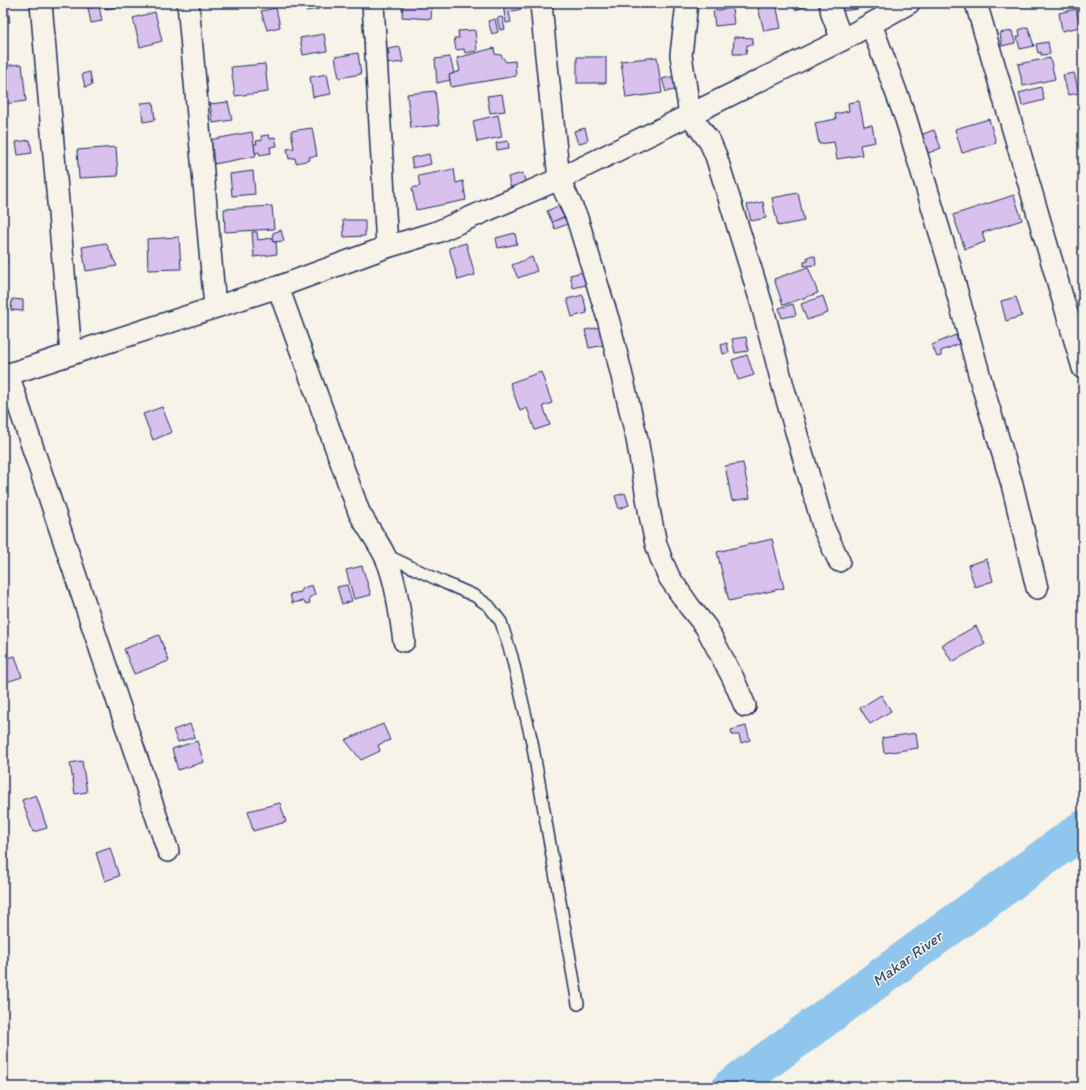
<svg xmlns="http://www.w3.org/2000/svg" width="1086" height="1090" viewBox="0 0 1086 1090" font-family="Itim,sans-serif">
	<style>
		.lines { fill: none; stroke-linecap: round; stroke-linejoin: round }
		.river { stroke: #8fc6ed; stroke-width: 38 }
		.building { fill: #dac0ef; stroke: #1b2f5e }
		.lane-casing { stroke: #1b2f5e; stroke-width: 14 }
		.street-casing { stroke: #1b2f5e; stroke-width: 24 }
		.lane { stroke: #f7f3e8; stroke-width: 11 }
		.street { stroke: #f7f3e8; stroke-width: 21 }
		.labels { text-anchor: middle; stroke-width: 3; stroke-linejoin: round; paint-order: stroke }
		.water-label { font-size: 16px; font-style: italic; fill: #385582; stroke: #f7f3e8 }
	</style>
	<rect width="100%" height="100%" fill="#f7f3e8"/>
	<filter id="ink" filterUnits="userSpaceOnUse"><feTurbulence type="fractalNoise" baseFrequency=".025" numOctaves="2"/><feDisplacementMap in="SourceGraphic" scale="8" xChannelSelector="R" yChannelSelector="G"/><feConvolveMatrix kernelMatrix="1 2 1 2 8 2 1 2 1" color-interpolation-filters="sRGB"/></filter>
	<g filter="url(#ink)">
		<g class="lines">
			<path class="river" d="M731,1087L1083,829"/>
		</g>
		<g class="building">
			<path d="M3,3H7L10,22L3,23Z"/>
			<path d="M103,3H117V7L106,9Z"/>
			<path d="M304,3H318L319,9L306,11Z"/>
			<path d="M403,3H432L431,19L402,17Z"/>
			<path d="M512,3H519L521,9L509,12L511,22L506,23L503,5Z"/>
			<path d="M523,3H529L530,8L524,9Z"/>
			<path d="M633,3H667V4L633,6Z"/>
			<path d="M793,3H807L808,6L795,10Z"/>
			<path d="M840,3H857L858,9L841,11Z"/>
			<path d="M1020,3H1034V5L1020,7Z"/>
			<path d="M776,4L781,28L764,31L758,8Z"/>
			<path d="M99,6L102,21L91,23L88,8Z"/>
			<path d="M276,8L280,27L267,30L261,11Z"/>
			<path d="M732,8L734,24L715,26L713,11Z"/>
			<path d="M1076,9L1080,27L1062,31L1059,13Z"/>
			<path d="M155,12L162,41L140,47L133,18Z"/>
			<path d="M502,17L505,29L500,30L497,18Z"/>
			<path d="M495,19L498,32L492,34L488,21Z"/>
			<path d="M1028,27L1034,46L1020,49L1017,37L1020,36L1019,30Z"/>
			<path d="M475,30L477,51L465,53L464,49L456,50L454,38H459L458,31Z"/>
			<path d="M1012,31L1015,43L1002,46L1000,33Z"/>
			<path d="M324,34L327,51L303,55L300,38Z"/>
			<path d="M734,37L753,38L752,45H747L746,54H733Z"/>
			<path d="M1048,42L1050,54L1041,55V52L1038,53L1036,44Z"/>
			<path d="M400,47L403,62L386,64L385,55H389L388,49Z"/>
			<path d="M494,48L495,54L501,55L506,62L515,61L516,76L451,87L449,75L460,71L457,58Z"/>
			<path d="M358,53L361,74L339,78L335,57Z"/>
			<path d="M450,57L454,73L449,75L450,80L437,83L435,59Z"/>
			<rect x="577" y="57" width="29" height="26"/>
			<path d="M657,57L662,93L626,98L621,61Z"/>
			<path d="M1050,58L1055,79L1023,86L1018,64Z"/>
			<path d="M22,64L26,101L3,104V66Z"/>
			<path d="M265,64L268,92L235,96L231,67Z"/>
			<path d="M90,72L92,85L85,87L82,74Z"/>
			<path d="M1074,73L1079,93L1068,95L1063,75Z"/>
			<path d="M327,74L331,94L313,97L310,77Z"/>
			<path d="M675,76L678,89L666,92L662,79Z"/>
			<path d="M1041,87L1044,100L1022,106L1019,93Z"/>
			<path d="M435,91L439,125L411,128L407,94Z"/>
			<path d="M502,94L505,111L490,113L487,96Z"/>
			<path d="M859,101L864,126L872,125L875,142L860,145L862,155L837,159L834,142L819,144L815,123L836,119L835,114L849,111L848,103Z"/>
			<path d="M153,102L155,120L143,122L141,103Z"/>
			<path d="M228,102L232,120L213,123L210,104Z"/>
			<path d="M498,115L502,137L477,142L473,121Z"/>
			<path d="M989,119L996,143L962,153L955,129Z"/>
			<path d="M312,128L317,156L309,157L310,160L296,163L295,158L289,159L287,149L294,148L291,131Z"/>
			<path d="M585,128L588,140L578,144L574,131Z"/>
			<path d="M934,130L941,148L921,156L915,137Z"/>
			<path d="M252,132L256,156L214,164L209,140Z"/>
			<path d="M269,135L270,139L275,137L277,146L270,147L271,153L260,155L259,152L255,153L254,144H257L256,141L262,140L261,136Z"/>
			<path d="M30,140L32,153L18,155L16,142Z"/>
			<path d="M508,141L509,148L497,150L496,143Z"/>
			<path d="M116,147L118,176L79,178L77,150Z"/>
			<path d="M429,154L431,164L413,168L411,158Z"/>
			<path d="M454,169L456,183L463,181L466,200L416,210L412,188L420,186L418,176Z"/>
			<path d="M253,171L255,194L232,196L230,174Z"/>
			<path d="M523,173L526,186L511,189L508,177Z"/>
			<path d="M798,193L804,221L778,226L772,198Z"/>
			<path d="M1014,195L1022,220L982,233L985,242L965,249L953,215Z"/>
			<path d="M763,202L766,218L751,221L747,205Z"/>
			<path d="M272,206L274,229L225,232L224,209Z"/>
			<path d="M558,206L564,217L552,222L547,211Z"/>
			<path d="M564,217L568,224L555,229L552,222Z"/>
			<path d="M343,220H365V236L344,237Z"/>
			<path d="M281,230L284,241L273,242L272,238L273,233Z"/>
			<path d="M252,232H257L258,240L272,238L273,242H276L277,254L254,257Z"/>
			<path d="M515,233L517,244L498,248L496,238Z"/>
			<path d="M3,236L7,263L3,266L4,271L3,272Z"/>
			<path d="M179,237L181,269L148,270L147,239Z"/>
			<path d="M106,243L117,266L86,271L82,247Z"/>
			<path d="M466,243L475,275L458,280L449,248Z"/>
			<path d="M815,256L816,265L804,266V262L808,261L807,257Z"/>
			<path d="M532,257L537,271L518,278L512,265Z"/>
			<path d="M808,267L818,293L783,305L774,279Z"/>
			<path d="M588,271L590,284L573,288L570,275Z"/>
			<path d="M583,295L587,313L572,317L567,299Z"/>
			<path d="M823,296L828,313L807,320L801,304Z"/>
			<path d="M1016,297L1022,316L1006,321L1001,301Z"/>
			<path d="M12,299L23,300V311L11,310Z"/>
			<path d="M793,304L796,315L782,318L779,308Z"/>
			<path d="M601,327L605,345L589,348L585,330Z"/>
			<path d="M956,335L959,344L941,351V356L937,357L932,345Z"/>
			<path d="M746,337L748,351L735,353L732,339Z"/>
			<path d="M727,343L729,352L723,354L721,345Z"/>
			<path d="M747,355L754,375L738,380L732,360Z"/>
			<path d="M541,372L552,403L543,406L550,425L535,430L527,408L520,411L510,383Z"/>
			<path d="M162,407L172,432L153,440L143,414Z"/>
			<path d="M743,463L750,498L732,501L725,466Z"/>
			<path d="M625,493L629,505L619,509L615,496Z"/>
			<path d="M772,539L784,588L729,601L717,552Z"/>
			<path d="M987,559L993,581L975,587L968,565Z"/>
			<path d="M362,566L371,595L354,599L346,570Z"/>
			<path d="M312,585L315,594L309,598L310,603L306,604L303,601L292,603L290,594L301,592L303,588Z"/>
			<path d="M347,585L352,601L342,604L337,587Z"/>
			<path d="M976,626L985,644L952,662L942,645Z"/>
			<path d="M159,635L169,661L134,674L124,649Z"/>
			<path d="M15,656L22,677L3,683V659Z"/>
			<path d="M881,695L891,711L870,724L860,708Z"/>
			<path d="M190,724L195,737L178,742L173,730Z"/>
			<path d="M383,724L390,740L378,745L380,751L361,760L345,740Z"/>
			<path d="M746,726L750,740L741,743L739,735H732L731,730Z"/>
			<path d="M916,733L918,748L884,753L882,738Z"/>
			<path d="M197,741L204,762L178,770L172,749Z"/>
			<path d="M82,761L87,792L75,794L70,763Z"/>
			<path d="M36,795L47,828L33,832L22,800Z"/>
			<path d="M280,803L286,822L253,831L248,811Z"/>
			<path d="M110,848L119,876L105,881L96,853Z"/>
		</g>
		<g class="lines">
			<g class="lane-casing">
				<path id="lane" d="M386,555L445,583L475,596L489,606L501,622L512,657L532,742L578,1004"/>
			</g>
			<g class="street-casing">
				<g id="street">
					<path d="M41,3L71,354"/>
					<path d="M188,3L215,307"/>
					<path d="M373,3L387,247"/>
					<path d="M541,3L544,36L559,179L577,218L609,322L637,439L650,515L656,544L662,561L669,577L689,606L706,627L733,678L745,706"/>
					<path d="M687,3L681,55L690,115L710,142L716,156L762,305L783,386L824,529L839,561"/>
					<path d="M830,3L832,14L842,40"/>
					<path d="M976,3L1083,368"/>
					<path d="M871,24L906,119L950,266L982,385L1012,484L1037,588"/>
					<path d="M278,287L359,512C367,527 377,540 384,554C396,576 400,616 404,641"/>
					<path d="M8,374L168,851"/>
					<path d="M3,376L278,287L387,247L437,232L559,179L842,40L909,3"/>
				</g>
			</g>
			<use href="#lane" class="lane"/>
			<use href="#street" class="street"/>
		</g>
	</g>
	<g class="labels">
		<g class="water-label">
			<text transform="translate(907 958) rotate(-36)" y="6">Makar River</text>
		</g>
	</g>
	<rect width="1086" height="1090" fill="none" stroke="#f7f3e8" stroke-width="16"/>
	<rect x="8" y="8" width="1070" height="1074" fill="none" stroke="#1b2f5e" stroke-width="1.5" filter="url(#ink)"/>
</svg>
